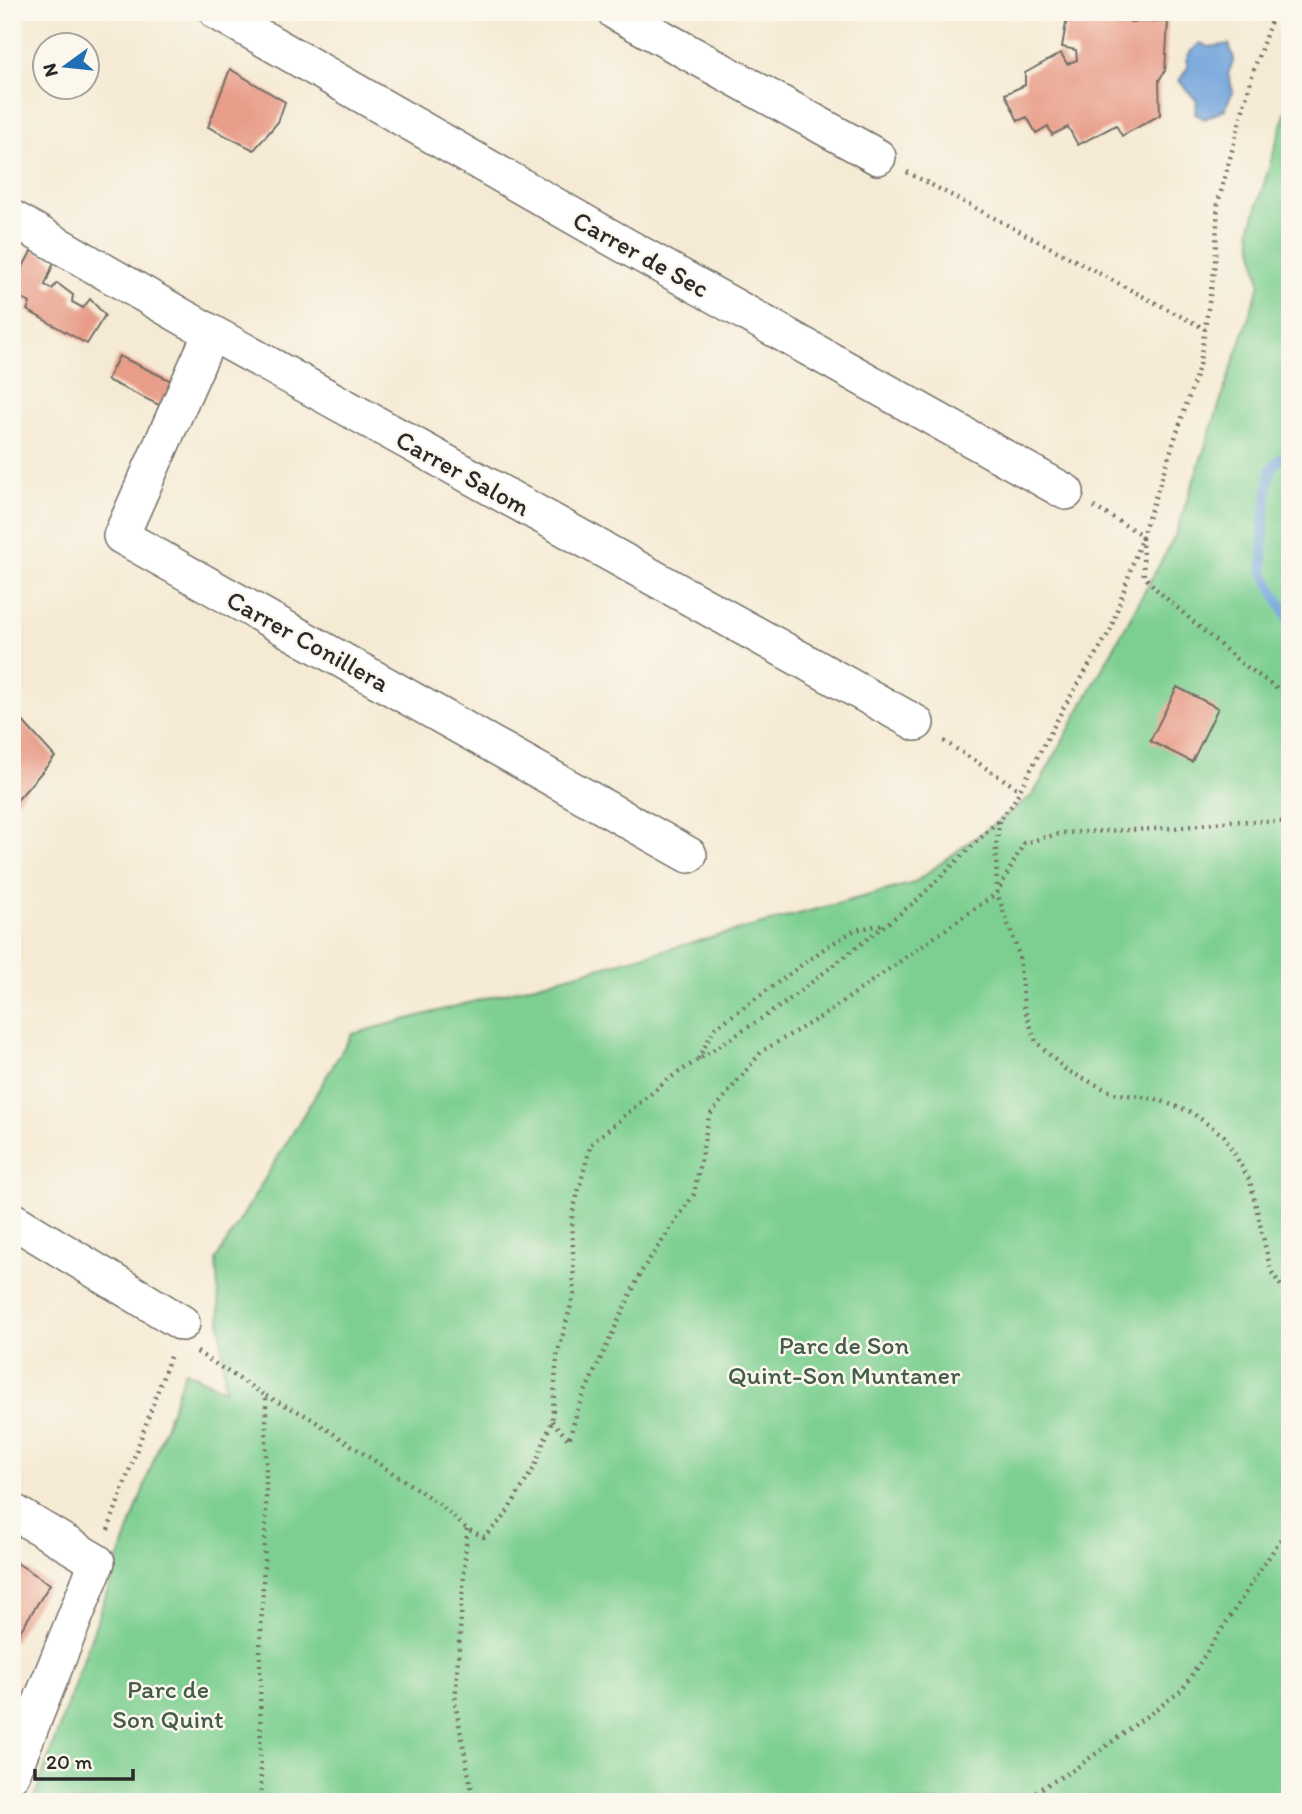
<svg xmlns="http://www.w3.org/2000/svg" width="1302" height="1814" viewBox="0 0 1302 1814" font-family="Itim,sans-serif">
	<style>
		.green { fill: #7dcf91; stroke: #547d5e; stroke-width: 2 }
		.water { fill: #6fa3db; stroke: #4d6783; stroke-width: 2 }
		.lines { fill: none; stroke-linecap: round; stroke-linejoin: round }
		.stream { stroke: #6fa3db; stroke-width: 10 }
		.building { fill: #e89d89 }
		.minor-casing { stroke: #726e66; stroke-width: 38 }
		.path { stroke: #726e66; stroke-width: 4.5; stroke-dasharray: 2 5; stroke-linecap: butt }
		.minor { stroke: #fff; stroke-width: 35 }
		.labels { text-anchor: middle; stroke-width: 5; stroke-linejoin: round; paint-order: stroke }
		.street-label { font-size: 26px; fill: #2b2b2b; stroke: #fbf7ec }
		.park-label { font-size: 26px; fill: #445c4a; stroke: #fbf7ec }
	</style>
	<rect width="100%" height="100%" fill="#fbf7ec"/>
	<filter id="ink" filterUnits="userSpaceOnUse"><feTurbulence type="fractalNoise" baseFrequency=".0143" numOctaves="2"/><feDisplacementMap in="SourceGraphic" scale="14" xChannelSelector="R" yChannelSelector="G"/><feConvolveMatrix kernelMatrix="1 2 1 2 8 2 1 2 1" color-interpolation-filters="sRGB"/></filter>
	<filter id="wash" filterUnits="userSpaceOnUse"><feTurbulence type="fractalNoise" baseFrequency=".00686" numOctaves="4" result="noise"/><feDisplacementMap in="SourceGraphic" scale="28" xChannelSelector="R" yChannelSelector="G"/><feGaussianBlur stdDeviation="1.57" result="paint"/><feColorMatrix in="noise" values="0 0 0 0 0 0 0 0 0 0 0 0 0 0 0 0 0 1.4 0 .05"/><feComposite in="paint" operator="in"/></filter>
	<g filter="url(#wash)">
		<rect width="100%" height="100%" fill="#f5ead4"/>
		<path class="green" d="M1290,98V1802H33L185,1371L225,1390L216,1260L352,1034L914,883L1033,795L1175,536L1260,284L1250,230Z"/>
		<path class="water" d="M1200,43L1209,47L1229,44L1234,59L1228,74L1233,91L1225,109L1205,119L1195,114L1197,101L1179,81L1188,67L1186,60L1190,52Z"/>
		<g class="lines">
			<path class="stream" d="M1290,449L1271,469L1264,520L1263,571L1290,622"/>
		</g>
		<g id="blocks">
			<g class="building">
				<path d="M1068,12H1130V22L1168,21L1165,71L1159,80L1160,115L1122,136L1116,125L1078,145L1068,127L1052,135L1048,126L1036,133L1027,117L1018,121L1005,94L1025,85V73L1061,53L1067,64L1077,60L1076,50L1062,47Z"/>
				<path d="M230,69L285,102L278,122L254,150L208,127Z"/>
				<path d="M33,248L54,262L45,285L52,289L57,283L73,295L72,302L83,308L90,299L105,315L87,344L27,310L30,303L12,293V287Z"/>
				<path d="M119,356L176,383L161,406L107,380Z"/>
				<path d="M1177,687L1218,708L1192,762L1150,741Z"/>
				<path d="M19,717L55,757L12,806V724Z"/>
				<path d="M12,1560L50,1584L12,1644Z"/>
			</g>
		</g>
	</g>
	<g filter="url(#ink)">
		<use href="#blocks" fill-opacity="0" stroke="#726e66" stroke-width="2"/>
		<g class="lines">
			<g class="minor-casing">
				<g id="minor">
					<path d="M217,12L610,237L1066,492"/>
					<path d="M615,12L878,157"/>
					<path d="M12,218L183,317L916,723"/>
					<path d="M211,333L121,536L689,855"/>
					<path d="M12,1220L182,1323"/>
					<path d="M12,1511L97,1562L12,1774"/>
				</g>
			</g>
			<g class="path">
				<path d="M907,172L1205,329"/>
				<path d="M1094,507L1142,535"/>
				<path d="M1142,538L1144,576L1159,592L1241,663L1283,692L1290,693"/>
				<path d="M944,741L1020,790"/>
				<path d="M999,821L996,848L997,893L1019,955L1024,1007L1036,1042L1066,1070L1113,1093L1156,1099L1191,1112L1224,1136L1250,1181L1271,1271L1290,1299"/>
				<path d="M698,1059L715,1028L828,946L855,930L884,924"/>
				<path d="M197,1352L266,1396V1519L260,1650L261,1802"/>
				<path d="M266,1396L307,1416L438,1503L467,1529L484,1537L504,1517L535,1466L552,1421L557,1356L574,1294L572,1215L591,1144L667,1080L785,1003L916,901L999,820L1012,805L1064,707L1110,631L1199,367L1215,264L1218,203L1253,72L1274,12"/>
				<path d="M552,1421L569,1440L579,1405L641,1272L694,1194L709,1116L762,1051L824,1015L997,893L1024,843L1062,833L1175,828L1231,821L1290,822"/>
				<path d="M467,1529L455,1703L474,1802"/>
				<path d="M108,1530L171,1354"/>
				<path d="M1017,1802L1075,1769L1182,1690L1290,1525"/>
			</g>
			<use href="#minor" class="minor"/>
		</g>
	</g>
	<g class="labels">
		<g class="street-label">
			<text transform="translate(641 254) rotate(29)" y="9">Carrer de Sec</text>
			<text transform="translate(463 473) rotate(29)" y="9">Carrer Salom</text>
			<text transform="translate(308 641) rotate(29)" y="9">Carrer Conillera</text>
		</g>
		<g class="park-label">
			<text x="844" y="1354">Parc de Son<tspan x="844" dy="30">Quint-Son Muntaner</tspan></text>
			<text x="168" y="1698">Parc de<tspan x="168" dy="30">Son Quint</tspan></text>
		</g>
	</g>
	<rect width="1302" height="1814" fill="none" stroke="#fbf7ec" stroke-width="42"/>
	<g transform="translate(66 66) rotate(255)"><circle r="33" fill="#fbf7ec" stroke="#a8a59f" stroke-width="2"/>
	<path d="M0-5L12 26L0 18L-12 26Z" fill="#1f6fb2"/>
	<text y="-10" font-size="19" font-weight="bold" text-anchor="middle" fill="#2b2b2b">N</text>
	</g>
	<path d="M35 1769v10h98v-10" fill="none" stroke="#2b2b2b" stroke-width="3.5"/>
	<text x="46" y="1769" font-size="21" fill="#2b2b2b" stroke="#fbf7ec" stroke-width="5" paint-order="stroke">20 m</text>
</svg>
